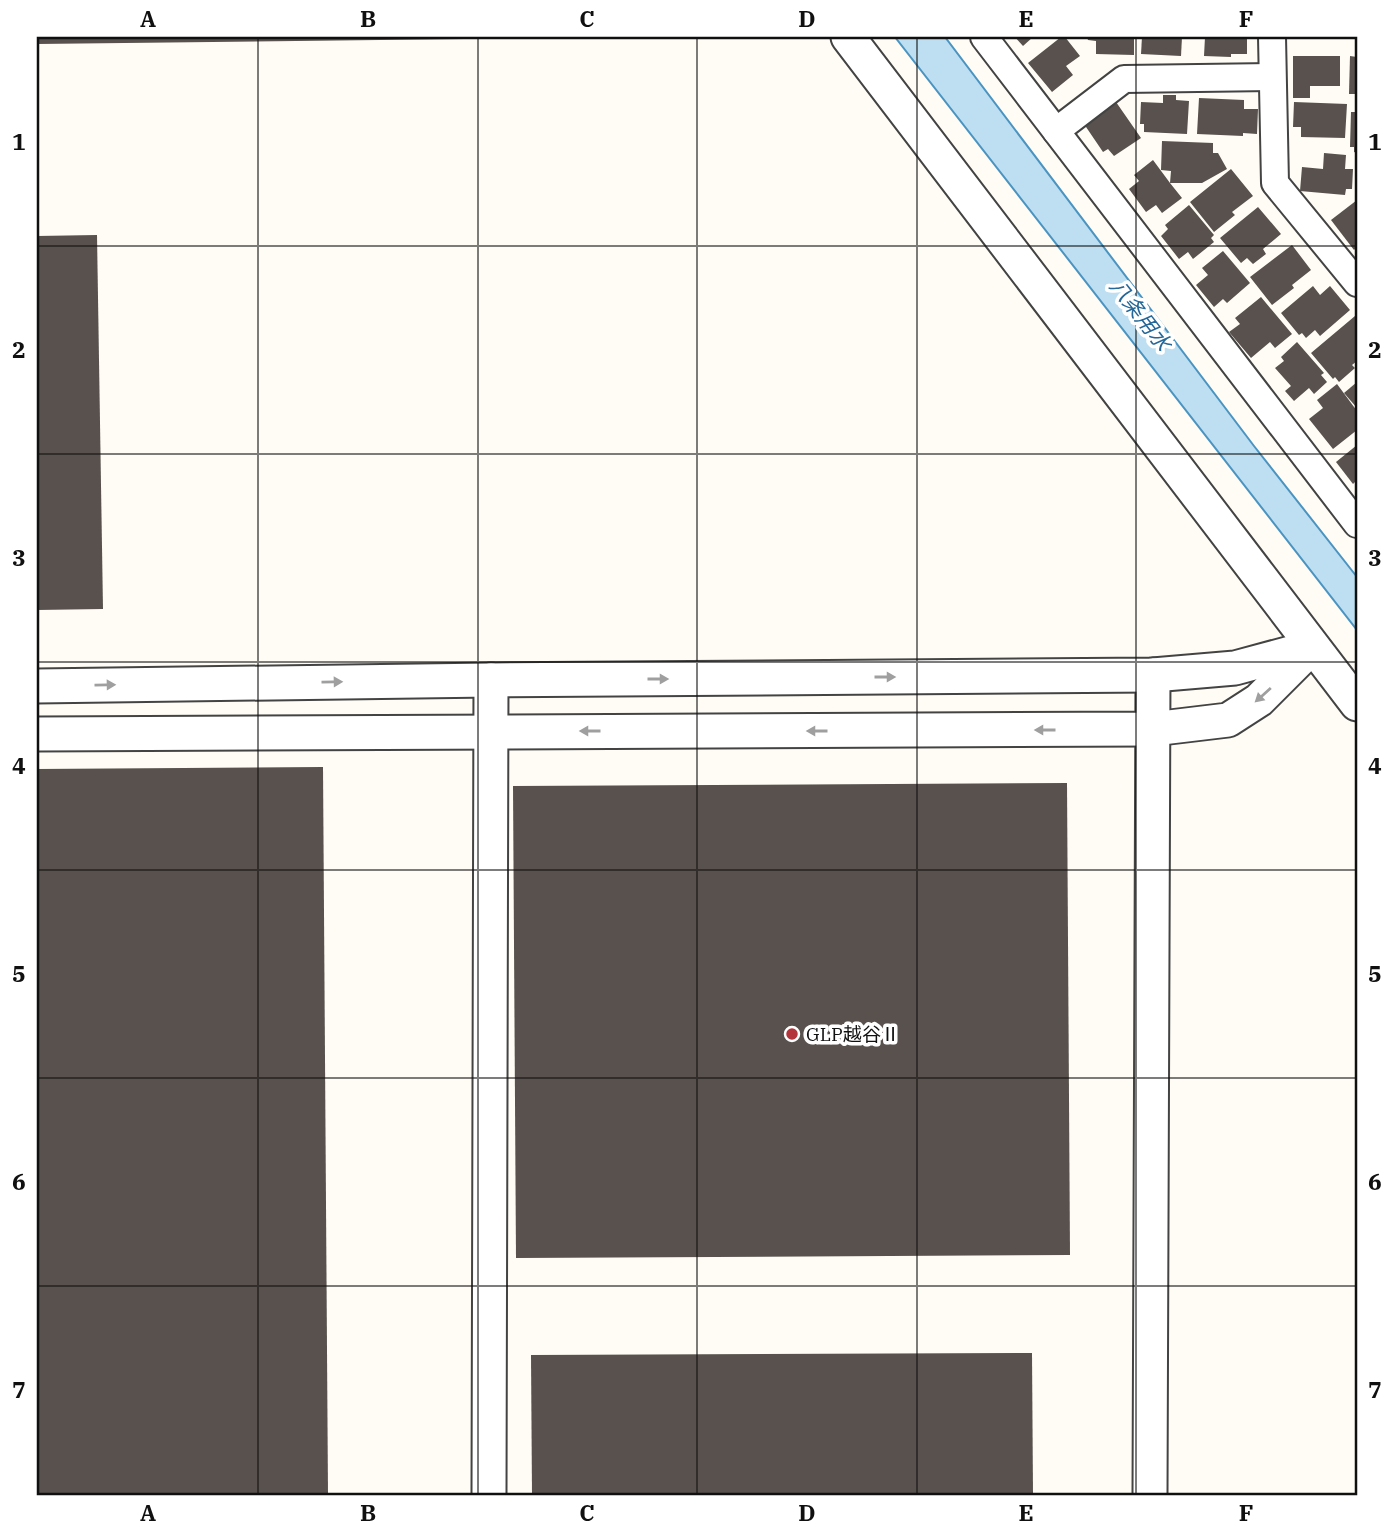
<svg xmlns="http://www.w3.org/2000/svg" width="1394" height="1532" viewBox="0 0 1394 1532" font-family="'IBM Plex Serif','Noto Sans JP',serif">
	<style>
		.water { fill: #bddff1; stroke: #4b94c2; stroke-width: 2 }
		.building { fill: #58514d }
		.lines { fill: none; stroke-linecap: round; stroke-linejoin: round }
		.minor-casing { stroke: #434343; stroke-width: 30 }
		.tertiary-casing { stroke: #434343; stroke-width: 37 }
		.minor { stroke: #fff; stroke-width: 26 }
		.tertiary { stroke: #fff; stroke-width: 33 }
		.oneway { fill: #9f9f9f }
		.grid { fill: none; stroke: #101010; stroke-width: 2; stroke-opacity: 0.55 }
		.poi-dot { fill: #b4343c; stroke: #fff; stroke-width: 2.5 }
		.labels { text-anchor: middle; stroke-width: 7; stroke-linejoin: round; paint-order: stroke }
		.poi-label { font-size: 19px; fill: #101010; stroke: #fff; text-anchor: start }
		.water-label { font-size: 21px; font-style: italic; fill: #246798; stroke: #fff }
		.neatline { fill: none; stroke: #101010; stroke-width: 2.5 }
		.grid-label { font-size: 23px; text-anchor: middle; font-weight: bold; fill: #101010 }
	</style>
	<rect width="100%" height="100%" fill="#fefcf4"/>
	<path class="water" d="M895,37H945L1254,446L1357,577V630Z"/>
	<g class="building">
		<path d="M37,37H464V39L37,44Z"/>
		<path d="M1015,37H1033L1023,46Z"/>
		<path d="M1061,37H1065L1080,56L1066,66L1073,75L1052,92L1028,63Z"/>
		<path d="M1087,37H1134V55L1096,54V41L1088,40Z"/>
		<path d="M1142,37H1182L1181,56L1141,54Z"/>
		<path d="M1205,37H1247V54H1231V57L1204,56Z"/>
		<path d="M1293,56H1340V86H1310V98H1293Z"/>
		<path d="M1350,56L1357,57V94H1349Z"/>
		<path d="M1163,95H1176V100L1189,101L1187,134L1144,132V124H1140L1141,102L1163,103Z"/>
		<path d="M1199,98L1244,100V109H1258L1257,134L1243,133V136L1197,134Z"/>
		<path d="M1116,102L1141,138L1114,156L1108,149L1103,152L1084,124Z"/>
		<path d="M1294,102L1347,104L1345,138L1301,137V127H1293Z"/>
		<path d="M1351,112H1357V153L1354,152V147H1350Z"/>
		<path d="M1162,141L1213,143V153H1218L1227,169L1202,183H1170L1182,198L1162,213L1156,205L1146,212L1129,189L1139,181L1134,175L1153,160L1170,183L1171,171L1161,170Z"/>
		<path d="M1324,153L1346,155L1345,169H1353L1352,189H1346L1345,195L1300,191L1302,167L1323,169Z"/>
		<path d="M1231,169L1253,196L1232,212L1235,215L1214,232L1190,202Z"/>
		<path d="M1357,200V247L1354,250L1331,220Z"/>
		<path d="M1189,205L1214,235L1211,238L1214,242L1193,259L1188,252L1179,259L1161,236L1168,229L1165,225Z"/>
		<path d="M1258,207L1281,234L1263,249L1266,254L1253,264L1247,258L1241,263L1220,238Z"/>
		<path d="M97,235L103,609L37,610V236Z"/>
		<path d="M1292,245L1311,270L1292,285L1294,288L1272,305L1250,277Z"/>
		<path d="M1223,251L1250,283L1227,303L1223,299L1214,307L1196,285L1208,275L1202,268Z"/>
		<path d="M1313,286L1320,295L1330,286L1350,310L1320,336L1315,330L1306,338L1302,333L1299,335L1281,313Z"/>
		<path d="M1261,297L1292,334L1275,348L1270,342L1251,358L1229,332L1240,324L1235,318Z"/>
		<path d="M1355,316L1357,319V361L1352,365L1355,368L1339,382L1335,377L1333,379L1311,353Z"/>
		<path d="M1297,342L1324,373L1321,375L1327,382L1314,394L1309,388L1294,401L1285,391L1291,386L1275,368L1284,361L1281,357Z"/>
		<path d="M1357,382V408L1344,393Z"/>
		<path d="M1337,384L1357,411V430L1333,449L1309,419L1323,408L1317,400Z"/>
		<path d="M1357,445V480L1353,484L1336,462Z"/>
		<path d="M323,767L328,1495H37V769Z"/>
		<path d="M1067,783L1070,1255L516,1258L513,786Z"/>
		<path d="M1032,1353L1033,1495H532L531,1355Z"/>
	</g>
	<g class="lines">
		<g class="minor-casing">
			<g id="minor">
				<path d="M984,37L1357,524"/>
				<path d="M1272,37L1275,183L1357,283"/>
				<path d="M1056,131L1124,79L1272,77"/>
			</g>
		</g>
		<g class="tertiary-casing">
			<g id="tertiary">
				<path d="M848,37L1357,704"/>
				<path d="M37,686L491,680L1153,675L1235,668L1309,648"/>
				<path d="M37,734L1153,729L1228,720L1259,700L1312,647"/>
				<path d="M489,1495L491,680"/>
				<path d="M1150,1495L1153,675"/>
			</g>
		</g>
		<use href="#minor" class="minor"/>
		<use href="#tertiary" class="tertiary"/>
	</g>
	<defs><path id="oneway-solid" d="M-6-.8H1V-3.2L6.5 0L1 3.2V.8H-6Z" transform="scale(1.75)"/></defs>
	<g class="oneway">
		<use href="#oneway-solid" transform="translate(885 677)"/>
		<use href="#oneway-solid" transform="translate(658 679)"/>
		<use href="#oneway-solid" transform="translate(332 682) rotate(-1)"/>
		<use href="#oneway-solid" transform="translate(105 685) rotate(-1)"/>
		<use href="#oneway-solid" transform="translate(1263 695) rotate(138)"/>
		<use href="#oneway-solid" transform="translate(1045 730) rotate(180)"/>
		<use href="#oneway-solid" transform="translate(590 731) rotate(180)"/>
		<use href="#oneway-solid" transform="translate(817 731) rotate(180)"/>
	</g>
	<path class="grid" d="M258,37V1495M478,37V1495M697,37V1495M917,37V1495M1136,37V1495M37,246H1357M37,454H1357M37,662H1357M37,870H1357M37,1078H1357M37,1286H1357"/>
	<circle class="poi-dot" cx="792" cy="1034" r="7"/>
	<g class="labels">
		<g class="poi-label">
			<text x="806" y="1041">GLP越谷Ⅱ</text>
		</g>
		<g class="water-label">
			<text transform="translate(1140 315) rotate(52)" y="7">八条用水</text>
		</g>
	</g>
	<rect width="1394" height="1532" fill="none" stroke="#ffffff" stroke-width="77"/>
	<rect x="38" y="38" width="1318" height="1456" class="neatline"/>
	<g class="grid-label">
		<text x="148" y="27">A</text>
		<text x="368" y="27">B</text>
		<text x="587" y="27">C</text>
		<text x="807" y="27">D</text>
		<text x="1026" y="27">E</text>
		<text x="1246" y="27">F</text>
		<text x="19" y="150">1</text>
		<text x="1375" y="150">1</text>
		<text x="19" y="358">2</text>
		<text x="1375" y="358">2</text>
		<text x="19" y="566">3</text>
		<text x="1375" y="566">3</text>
		<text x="19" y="774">4</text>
		<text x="1375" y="774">4</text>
		<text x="19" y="982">5</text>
		<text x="1375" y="982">5</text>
		<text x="19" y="1190">6</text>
		<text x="1375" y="1190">6</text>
		<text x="19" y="1398">7</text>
		<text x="1375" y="1398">7</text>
		<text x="148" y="1521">A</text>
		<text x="368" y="1521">B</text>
		<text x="587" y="1521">C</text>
		<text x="807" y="1521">D</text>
		<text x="1026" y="1521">E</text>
		<text x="1246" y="1521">F</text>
	</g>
</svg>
